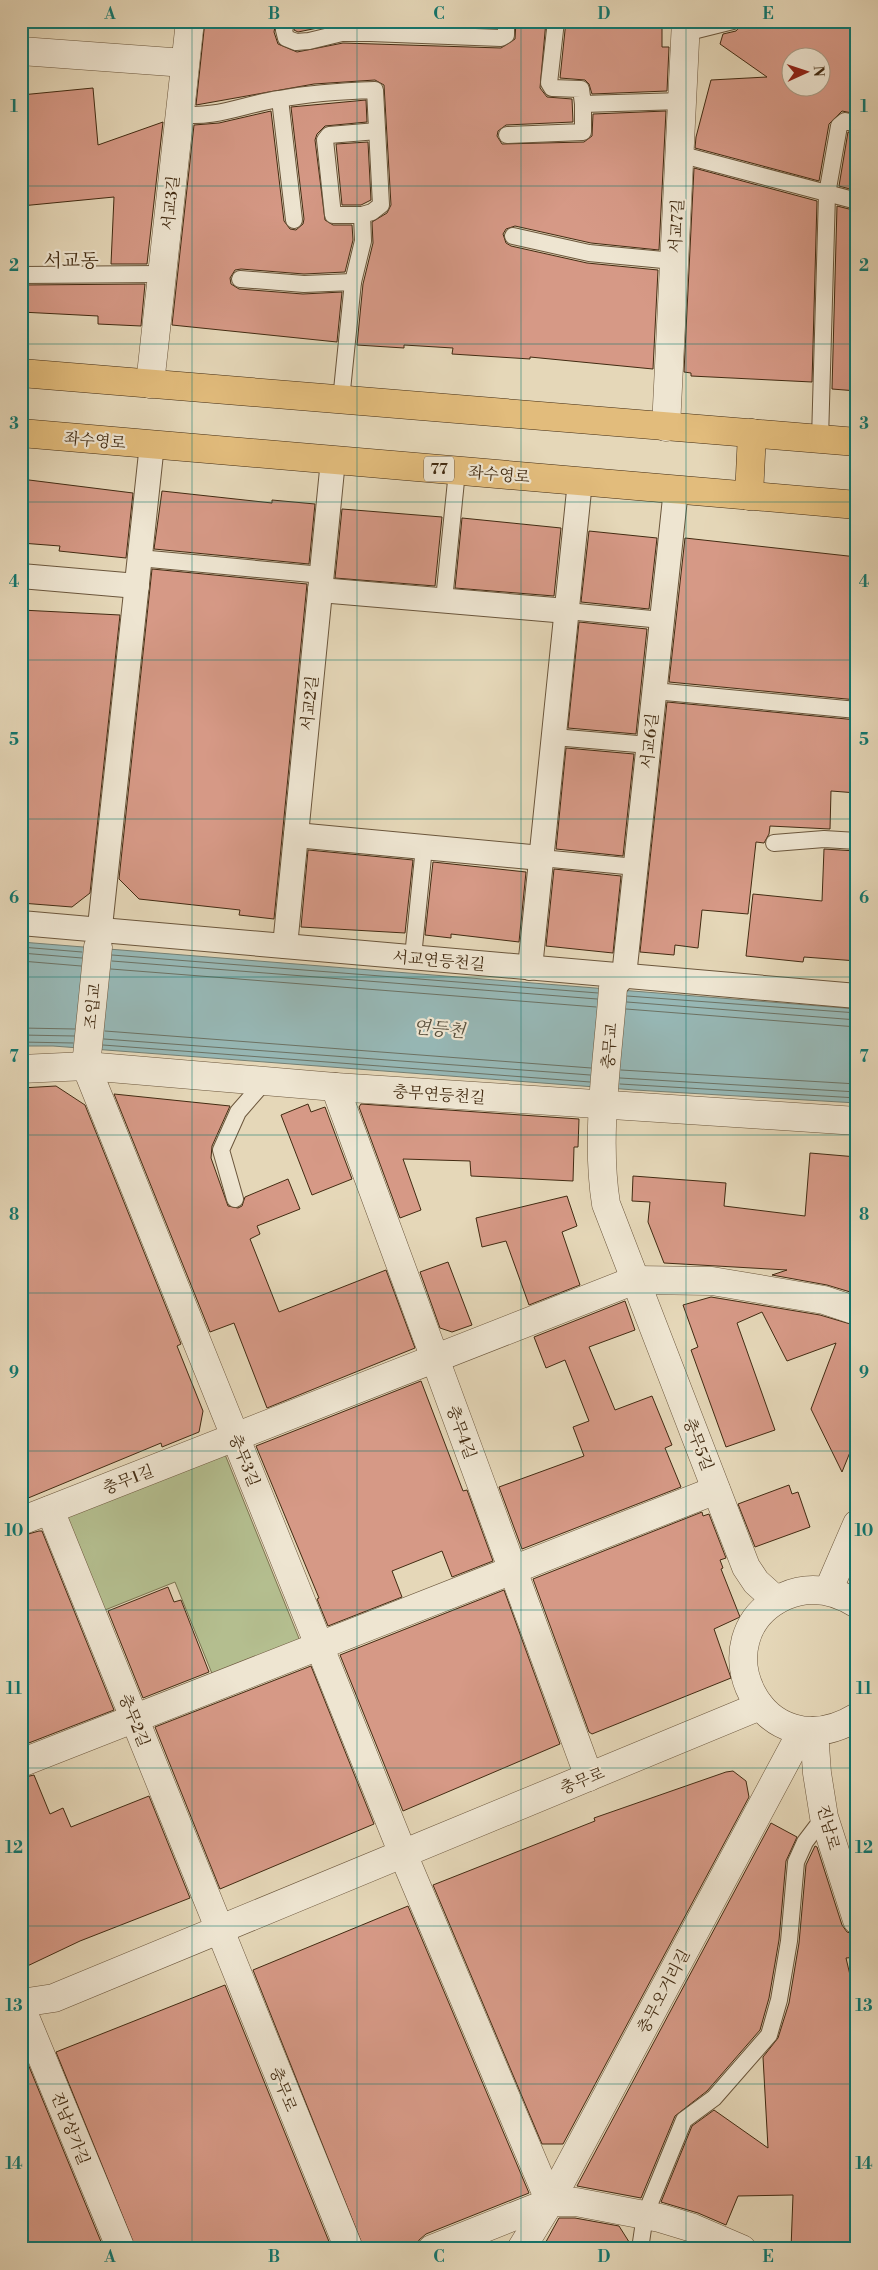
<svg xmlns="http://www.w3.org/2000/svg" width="878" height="2270" viewBox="0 0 878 2270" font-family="'Libre Bodoni','Noto Serif KR',serif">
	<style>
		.green { fill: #b4be8f; stroke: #7b7450 }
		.water { fill: #97b8b6; stroke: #758074 }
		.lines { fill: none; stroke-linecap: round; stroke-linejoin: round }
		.shore { stroke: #6c7264; stroke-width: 1 }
		.building { fill: #d69986; stroke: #422b12; fill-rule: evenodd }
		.service-casing { stroke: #6b563c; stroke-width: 18 }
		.pedestrian-casing { stroke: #6b563c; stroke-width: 26 }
		.minor-casing { stroke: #6b563c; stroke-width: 29 }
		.tertiary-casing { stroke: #6b563c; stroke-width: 29 }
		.primary-casing { stroke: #422b12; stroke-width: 29 }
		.service { stroke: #eee5d1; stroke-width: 16 }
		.pedestrian { stroke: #eee5d1; stroke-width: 24 }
		.minor { stroke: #eee5d1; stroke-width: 28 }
		.tertiary { stroke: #eee5d1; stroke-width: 28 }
		.primary { stroke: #e2bc7c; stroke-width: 28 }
		.grid { fill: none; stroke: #0f766e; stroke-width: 1; stroke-opacity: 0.55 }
		.labels { text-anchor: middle; stroke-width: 4.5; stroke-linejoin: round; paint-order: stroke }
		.shield { fill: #eee5d1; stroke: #76634b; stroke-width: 1 }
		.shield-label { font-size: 15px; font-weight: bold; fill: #422b12 }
		.street-label { font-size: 16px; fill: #422b12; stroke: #eee5d1 }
		.water-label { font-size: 18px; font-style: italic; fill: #574e3b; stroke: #eee5d1 }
		.quarter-label { font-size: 19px; fill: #422b12; stroke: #eee5d1 }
		.neatline { fill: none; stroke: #0f766e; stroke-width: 2 }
		.grid-label { font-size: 16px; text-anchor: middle; font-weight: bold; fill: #0f766e }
	</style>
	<rect width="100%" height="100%" fill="#e5d7b8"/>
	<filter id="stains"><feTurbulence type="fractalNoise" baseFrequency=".004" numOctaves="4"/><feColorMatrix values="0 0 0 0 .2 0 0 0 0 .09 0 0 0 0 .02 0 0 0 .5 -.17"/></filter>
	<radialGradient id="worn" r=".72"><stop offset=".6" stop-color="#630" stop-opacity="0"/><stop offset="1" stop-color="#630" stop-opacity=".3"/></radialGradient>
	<path class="green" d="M224,1452L300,1641L213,1676L175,1582L100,1612L62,1517Z"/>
	<path class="water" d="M21,942L857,1009V1103L635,1090L53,1046H21Z"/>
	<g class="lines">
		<g class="shore">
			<path d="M21,947L82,952"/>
			<path d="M21,953L82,958"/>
			<path d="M112,955L598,993"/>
			<path d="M21,961L81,966"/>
			<path d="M112,961L597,999"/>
			<path d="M111,969L596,1007"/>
			<path d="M627,996L857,1013"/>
			<path d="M627,1002L857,1020"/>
			<path d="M626,1009L857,1027"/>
			<path d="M21,1028L75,1029"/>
			<path d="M105,1031L591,1068"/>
			<path d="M21,1035L74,1036"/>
			<path d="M104,1039L590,1075"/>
			<path d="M21,1042L73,1043"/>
			<path d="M103,1045L590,1082"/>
			<path d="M621,1070L857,1084"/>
			<path d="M620,1078L857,1092"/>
			<path d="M620,1084L857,1098"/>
		</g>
	</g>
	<g class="building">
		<path d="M205,21H276L274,32L278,44L297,52L343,43L501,48L515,39L516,21H546L540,88L547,97L572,99L573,122L506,125L498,131L497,136L502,144L584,142L592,136L593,114L666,111L659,250L591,243L515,226L506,229L503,234L506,243L511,246L587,263L658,270L653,369L530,357V359L452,354L453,348L404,345V348L357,345L363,284L373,243L372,222L387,213L391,205L384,85L375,80L314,84L196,105Z"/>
		<path d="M297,21H496V28L342,23L298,32L294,30Z"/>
		<path d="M566,21H655V24L662,25V47H669L667,91L592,94L589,84L585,80L560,78Z"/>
		<path d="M750,21H857V114L842,111L829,124L819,181L695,148L696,137L711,80L767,77L720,44L723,34L736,31L743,23ZM790,58H820V88H790Z"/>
		<path d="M93,88L98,145L163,122L147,264H111L114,197L21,206V95Z"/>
		<path d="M366,100L367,122L325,126L317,134L315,140L325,220L333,225H352L353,240L345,272L304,274L241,269L235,270L230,278L231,284L239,289L303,294L342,292L337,342L172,325L194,125L219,123L271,111L284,221L290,229L296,230L303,224L304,219L291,107Z"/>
		<path d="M848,132L857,134V191L839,186Z"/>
		<path d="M368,142L371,200L361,205H342L336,144Z"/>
		<path d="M694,168L817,201L812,382L691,376V373L684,372Z"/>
		<path d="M837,206L857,211V391L832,389Z"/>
		<path d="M145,284L141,326L98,324V316L21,312V285Z"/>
		<path d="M21,479L133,493L126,558L59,551L60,546L21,543Z"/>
		<path d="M162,491L272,503V500L315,504L309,564L154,549Z"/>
		<path d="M342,509L442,517L435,586L335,578Z"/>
		<path d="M462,518L561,528L554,596L455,588Z"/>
		<path d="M589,531L657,538L649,609L581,602Z"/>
		<path d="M685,538L857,557V700L669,682Z"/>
		<path d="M152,569L307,584L274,919L239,915L240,910L139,899L119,879Z"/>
		<path d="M21,610L120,615L90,893L72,907L21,903Z"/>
		<path d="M579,622L647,629L636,734L568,728Z"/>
		<path d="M667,702L857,720V793L831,791L830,829L770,826L769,834L764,843L756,842L748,914L702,910L698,948L675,945L674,955L640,952Z"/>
		<path d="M566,748L634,754L623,856L556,849Z"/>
		<path d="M824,849L856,851L854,905H857V961L804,957L803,962L746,956L753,894L822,901Z"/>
		<path d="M308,850L413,860L405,933L301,927Z"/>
		<path d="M433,862L526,872L519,942L451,934V938L425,935Z"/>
		<path d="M554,869L621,876L613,953L546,946Z"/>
		<path d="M56,1086L85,1105L181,1344L177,1346L203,1411L199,1432L162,1447L161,1443L21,1501V1088Z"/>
		<path d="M114,1094L230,1106L212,1146L211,1158L228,1206L238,1208L242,1206L245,1197L288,1179L300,1209L257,1226L260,1234L250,1239L279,1312L386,1270L415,1348L267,1408L234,1323L210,1332Z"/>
		<path d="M308,1104L311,1112L325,1107L352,1179L312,1195L281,1115Z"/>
		<path d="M361,1104L579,1119L578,1147H574L573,1181L471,1176L470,1161L403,1159L421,1210L400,1218L359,1107Z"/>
		<path d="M810,1153L857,1157V1294L827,1285L772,1275L787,1270L664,1263L648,1222L650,1202L632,1201L633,1176L726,1183L724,1206L805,1216Z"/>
		<path d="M567,1196L577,1226L562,1232L580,1285L529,1305L506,1241L482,1247L476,1218Z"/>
		<path d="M448,1262L472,1325L452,1332L440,1328L420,1272Z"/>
		<path d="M711,1297L820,1315L857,1326V1435L842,1472L811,1409L836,1343L787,1361L762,1312L737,1323L775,1430L726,1447L691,1350L698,1347L683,1305Z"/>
		<path d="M625,1301L635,1330L589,1347L615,1410L652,1396L672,1445L665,1448L681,1487L522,1549L499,1487L584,1456L573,1427L589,1421L565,1360L546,1368L534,1337Z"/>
		<path d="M421,1381L463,1491L467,1490L493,1561L452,1577L442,1551L392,1571L402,1597L328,1626L317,1599L319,1598L256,1446Z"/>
		<path d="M789,1485L792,1494L798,1492L810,1527L755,1547L738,1504Z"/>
		<path d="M702,1512L703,1516L709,1514L726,1558L720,1560L723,1568L721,1569L740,1617L714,1629L731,1678L592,1734L589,1732L533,1579Z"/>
		<path d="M39,1531H42L114,1710L21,1746V1536Z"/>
		<path d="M168,1587L174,1602L181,1600L209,1672L143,1698L108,1611Z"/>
		<path d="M504,1590L560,1744L403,1811L340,1655Z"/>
		<path d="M311,1666L374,1824L220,1889L155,1727Z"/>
		<path d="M733,1771L746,1781L749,1797L563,2144H542L433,1885L595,1821L594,1818L726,1772Z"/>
		<path d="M34,1775L50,1814L63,1808L71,1827L149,1796L190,1898L80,1941L21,1969V1778Z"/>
		<path d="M771,1823L797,1837L786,1861L779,1940L769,1998L760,2030L707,2091L675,2116L641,2198L577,2186Z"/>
		<path d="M815,1846L817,1847L842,1925L847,1932L857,1935V1957L846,1958L857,2005V2249H791L793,2195L738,2196L726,2225L698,2213L661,2202L692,2126L714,2110L768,2148L763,2057L778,2038L789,2003L799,1943L806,1865Z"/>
		<path d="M408,1906L529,2193L426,2234L419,2240L417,2249H364L253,1970Z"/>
		<path d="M225,1985L332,2249H136L56,2052Z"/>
		<path d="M28,2064L104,2249H21V2066Z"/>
		<path d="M559,2218H575L619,2226L631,2245L630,2249H542Z"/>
	</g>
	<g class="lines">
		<g class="service-casing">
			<g id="service">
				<path d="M287,21L284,30L286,38L296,42L309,41L342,33H370L501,38L506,35V21"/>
				<path d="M556,21L549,83L552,88L581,89L583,104L682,101"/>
				<path d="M685,33L733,21"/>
				<path d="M280,99L294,220"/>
				<path d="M180,114C214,119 245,104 279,99C311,93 343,91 375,90L381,205L372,212L362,215L363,241L353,282"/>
				<path d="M507,135L583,132V104"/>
				<path d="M679,154L857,201"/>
				<path d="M362,215H333L325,140L329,135L377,131"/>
				<path d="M513,236L589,253L674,261"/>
				<path d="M21,275L163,274"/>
				<path d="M240,279L304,284L353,282L341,400"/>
				<path d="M820,439L827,194L839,126L845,121L857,124"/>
				<path d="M139,558L322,575"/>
				<path d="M444,600L457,471"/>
				<path d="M567,611L662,620"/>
				<path d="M654,691L857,710"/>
				<path d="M554,737L649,745"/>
				<path d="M774,843L824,839L857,841"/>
				<path d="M541,858L636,867"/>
				<path d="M413,957L424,847"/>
				<path d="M235,1199L221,1150L238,1112L265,1081"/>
				<path d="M640,2249L645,2215L684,2120L714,2098L769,2035L779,2000L789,1941L796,1862L805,1842L824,1817"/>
			</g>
		</g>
		<g class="pedestrian-casing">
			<g id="pedestrian">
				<path d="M21,576L137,586"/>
				<path d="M320,590L567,611"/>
				<path d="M296,835L541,858"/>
				<path d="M21,923L857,996"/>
				<path d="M98,945L152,444"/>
				<path d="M285,946L333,460"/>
				<path d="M530,968L580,481"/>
				<path d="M613,988L624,976L676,489"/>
			</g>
		</g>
		<g class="minor-casing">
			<g id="minor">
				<path d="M21,51L185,63"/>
				<path d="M150,384L190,21"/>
				<path d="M666,427L686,21"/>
				<path d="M98,947L86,1066L403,1854L550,2202"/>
				<path d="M613,988C608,1057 595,1135 606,1204L746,1567L756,1582L776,1600"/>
				<path d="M21,1069L86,1066L335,1087L857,1121"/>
				<path d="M335,1087L589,1777"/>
				<path d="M50,1510L349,2249"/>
				<path d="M21,1521L635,1280L712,1281L824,1300L857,1311"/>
				<path d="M814,1731L817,1773L824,1817L857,1920"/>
				<path d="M21,1763L716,1490"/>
				<path d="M21,2007L121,2249"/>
				<path d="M432,2249L550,2202H576L660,2218L693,2228L742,2249"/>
				<path d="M521,2249L550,2202L802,1731"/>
			</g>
		</g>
		<g class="tertiary-casing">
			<g id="tertiary">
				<path d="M828,1591L857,1524"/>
				<path d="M857,1604C835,1590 810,1585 785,1596C697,1636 761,1775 857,1717"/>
				<path d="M21,2003L54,1998L760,1706"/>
			</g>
		</g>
		<g class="primary-casing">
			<g id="primary">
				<path d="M21,373L857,442"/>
				<path d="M21,433L857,505"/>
				<path d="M749,496L752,433"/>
			</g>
		</g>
		<use href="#service" class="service"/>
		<use href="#pedestrian" class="pedestrian"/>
		<use href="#minor" class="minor"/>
		<use href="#tertiary" class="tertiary"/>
		<use href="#primary" class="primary"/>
	</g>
	<path class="grid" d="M192,21V2249M357,21V2249M521,21V2249M686,21V2249M21,186H857M21,344H857M21,502H857M21,660H857M21,819H857M21,977H857M21,1135H857M21,1293H857M21,1451H857M21,1610H857M21,1768H857M21,1926H857M21,2084H857"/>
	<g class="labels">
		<rect class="shield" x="424" y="456.5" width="30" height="25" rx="4"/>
		<g class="shield-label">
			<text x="439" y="474">77</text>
		</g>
		<g class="street-label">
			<text transform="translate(170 203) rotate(-84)" y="6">서교3길</text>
			<text transform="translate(676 226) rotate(-87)" y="6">서교7길</text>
			<text transform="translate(95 440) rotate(5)" y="6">좌수영로</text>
			<text transform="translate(499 474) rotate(5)" y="6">좌수영로</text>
			<text transform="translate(309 703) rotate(-84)" y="6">서교2길</text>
			<text transform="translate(649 741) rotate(-84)" y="6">서교6길</text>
			<text transform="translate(439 960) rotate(5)" y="6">서교연등천길</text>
			<text transform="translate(92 1006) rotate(-84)" y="6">조입교</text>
			<text transform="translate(609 1046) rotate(-85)" y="6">충무교</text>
			<text transform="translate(439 1094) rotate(4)" y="6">충무연등천길</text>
			<text transform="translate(462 1432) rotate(70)" y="6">충무4길</text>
			<text transform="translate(699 1444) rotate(69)" y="6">충무5길</text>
			<text transform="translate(245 1460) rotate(68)" y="6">충무3길</text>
			<text transform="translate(128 1479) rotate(-21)" y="6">충무1길</text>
			<text transform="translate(135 1720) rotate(68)" y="6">충무2길</text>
			<text transform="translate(582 1780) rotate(-22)" y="6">충무로</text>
			<text transform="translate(829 1827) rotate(75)" y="6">진남로</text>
			<text transform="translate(663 1991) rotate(-62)" y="6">충무오거리길</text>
			<text transform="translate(284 2089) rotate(68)" y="6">충무로</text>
			<text transform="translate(71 2128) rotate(68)" y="6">진남상가길</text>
		</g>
		<g class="water-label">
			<text transform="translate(439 1029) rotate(5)" y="6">연등천</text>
		</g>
		<g class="quarter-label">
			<text x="71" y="267">서교동</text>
		</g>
	</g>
	<rect width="878" height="2270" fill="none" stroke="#e5d7b8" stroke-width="55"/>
	<g transform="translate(806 72) rotate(87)"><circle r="24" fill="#eee5d1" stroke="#a99b85"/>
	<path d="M0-4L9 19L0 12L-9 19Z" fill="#8f2418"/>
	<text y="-8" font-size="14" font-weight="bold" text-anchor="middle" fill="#422b12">N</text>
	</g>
	<rect x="28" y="28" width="822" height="2214" class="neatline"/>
	<g class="grid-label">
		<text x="110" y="19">A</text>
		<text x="274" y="19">B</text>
		<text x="439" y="19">C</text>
		<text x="604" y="19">D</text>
		<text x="768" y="19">E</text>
		<text x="14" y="112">1</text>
		<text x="864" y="112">1</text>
		<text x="14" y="271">2</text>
		<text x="864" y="271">2</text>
		<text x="14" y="429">3</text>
		<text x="864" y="429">3</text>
		<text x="14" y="587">4</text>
		<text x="864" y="587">4</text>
		<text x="14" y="745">5</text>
		<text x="864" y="745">5</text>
		<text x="14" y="903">6</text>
		<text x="864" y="903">6</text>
		<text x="14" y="1062">7</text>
		<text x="864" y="1062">7</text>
		<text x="14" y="1220">8</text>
		<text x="864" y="1220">8</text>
		<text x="14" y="1378">9</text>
		<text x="864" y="1378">9</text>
		<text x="14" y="1536">10</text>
		<text x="864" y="1536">10</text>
		<text x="14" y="1694">11</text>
		<text x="864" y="1694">11</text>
		<text x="14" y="1853">12</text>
		<text x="864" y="1853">12</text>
		<text x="14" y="2011">13</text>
		<text x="864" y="2011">13</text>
		<text x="14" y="2169">14</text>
		<text x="864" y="2169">14</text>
		<text x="110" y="2262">A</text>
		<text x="274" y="2262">B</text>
		<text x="439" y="2262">C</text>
		<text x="604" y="2262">D</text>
		<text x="768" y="2262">E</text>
	</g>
	<rect width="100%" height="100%" filter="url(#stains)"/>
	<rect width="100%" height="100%" fill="url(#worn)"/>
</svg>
